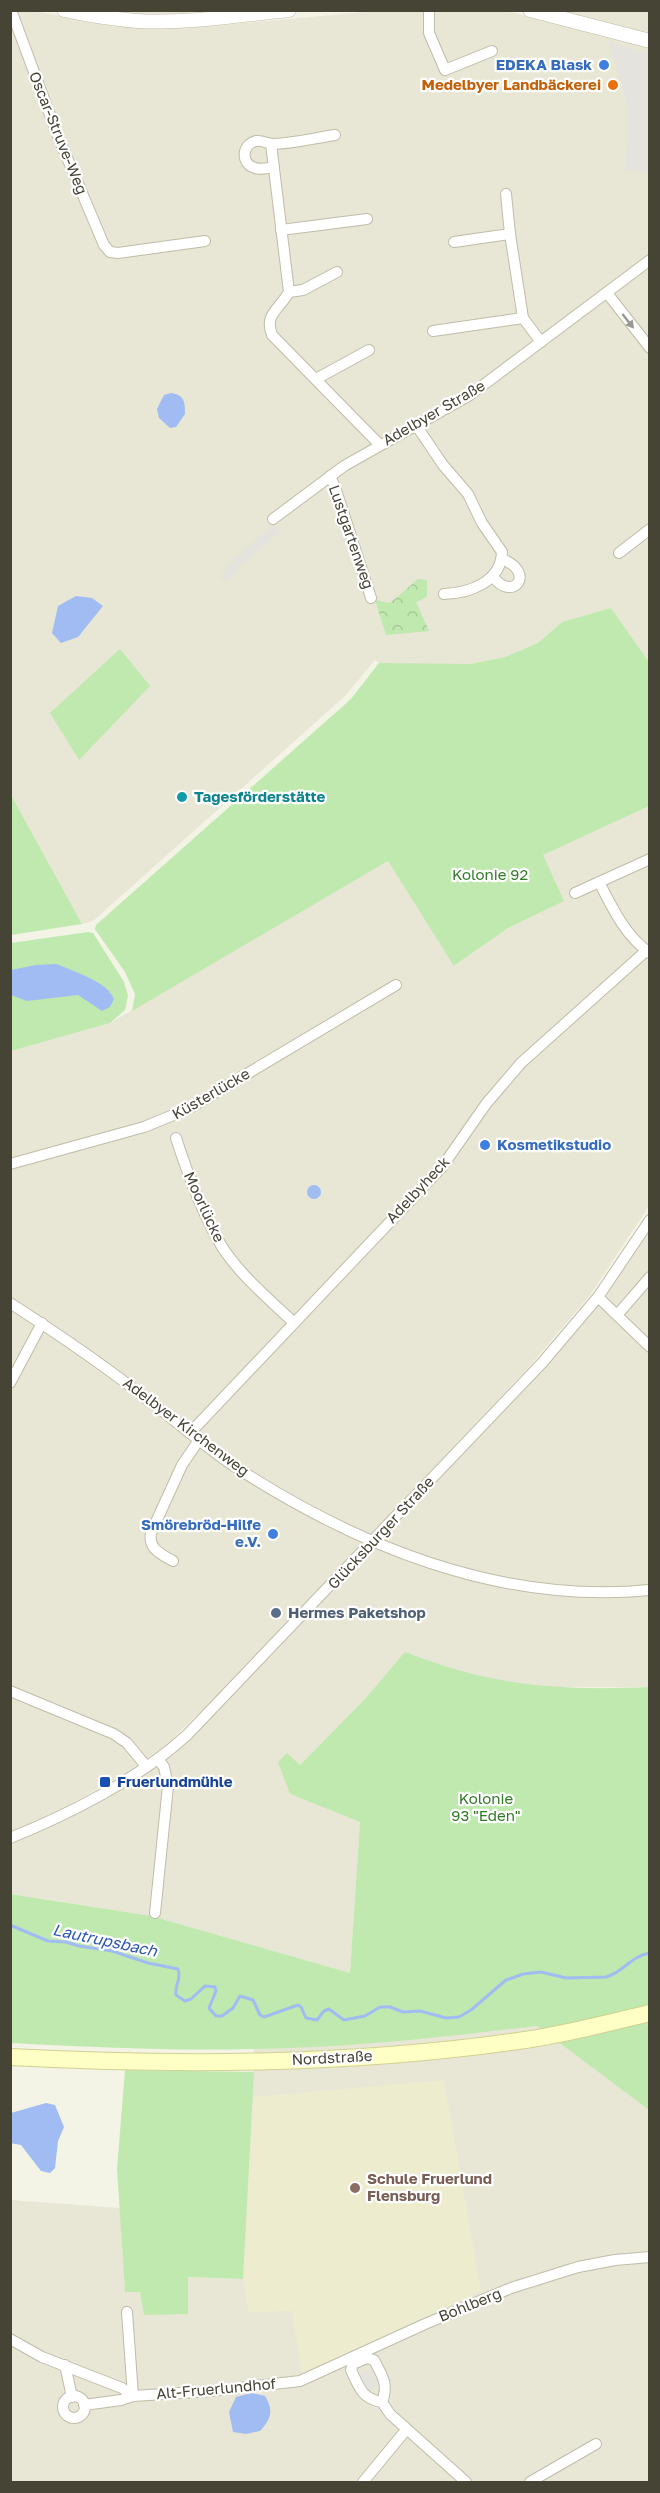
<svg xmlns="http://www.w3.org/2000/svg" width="660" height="2493" viewBox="0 0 660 2493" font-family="'Golos Text',sans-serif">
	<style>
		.residential { fill: #e8e6d4 }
		.education { fill: #edeccf }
		.green { fill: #bfe9ae }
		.forest { fill: url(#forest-crowns) }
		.parking { fill: #e4e3de }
		.water { fill: #a0bcf2 }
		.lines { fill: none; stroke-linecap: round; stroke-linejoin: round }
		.stream { stroke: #a0bcf2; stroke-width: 3 }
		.minor-casing { stroke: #bfbda8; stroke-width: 12 }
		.tertiary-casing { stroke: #bfbda8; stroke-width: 15 }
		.secondary-casing { stroke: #d2d193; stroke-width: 18 }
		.minor { stroke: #fff; stroke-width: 10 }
		.tertiary { stroke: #fff; stroke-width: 14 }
		.secondary { stroke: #feffc5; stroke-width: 16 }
		.oneway { fill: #999890 }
		.shop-dot { fill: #3f7fe0; stroke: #fff; stroke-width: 2 }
		.food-dot { fill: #e8710a; stroke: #fff; stroke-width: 2 }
		.culture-dot { fill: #0f9aa8; stroke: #fff; stroke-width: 2 }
		.service-dot { fill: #5c6f8a; stroke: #fff; stroke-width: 2 }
		.transit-dot { fill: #1a4fb4; stroke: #fff; stroke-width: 2 }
		.education-dot { fill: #8d6e63; stroke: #fff; stroke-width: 2 }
		.labels { text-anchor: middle; stroke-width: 4.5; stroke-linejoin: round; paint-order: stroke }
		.shop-label { font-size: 15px; font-weight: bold; fill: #366cbe; stroke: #fff; text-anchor: end }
		.food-label { font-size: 15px; font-weight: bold; fill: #c56008; stroke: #fff; text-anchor: end }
		.street-label { font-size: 15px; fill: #464435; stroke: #fff }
		.culture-label { font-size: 15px; font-weight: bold; fill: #0d838f; stroke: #fff; text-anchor: start }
		.park-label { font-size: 15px; fill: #317a27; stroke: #fff }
		.service-label { font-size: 15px; font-weight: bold; fill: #4e5e75; stroke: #fff; text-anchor: start }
		.transit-label { font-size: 15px; font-weight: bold; fill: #164399; stroke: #fff; text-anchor: start }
		.education-label { font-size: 15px; font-weight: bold; fill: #785e54; stroke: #fff; text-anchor: start }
		.water-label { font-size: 16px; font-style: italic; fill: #2b57b5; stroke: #fff }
	</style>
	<defs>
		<pattern id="forest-crowns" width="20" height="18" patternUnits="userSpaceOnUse" patternTransform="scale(1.5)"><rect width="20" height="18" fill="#bfe9ae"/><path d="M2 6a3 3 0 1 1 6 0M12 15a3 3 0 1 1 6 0" fill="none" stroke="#a6c996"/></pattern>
	</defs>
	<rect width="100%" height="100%" fill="#f3f3e6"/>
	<g class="residential">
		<path d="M502,10L649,47V662L611,608L562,622L538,643L505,657L471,664H392L379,663L375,660L346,695L93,921L82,924L11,795L10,11H30L123,25L212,26L376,11Z"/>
		<path d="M100,11H212L169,14L121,15Z"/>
		<path d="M553,11H649V35Z"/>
		<path d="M649,806V1206L590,1295L527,1369L226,1687L167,1744L129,1771L50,1816L11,1832V1051L110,1023L388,861L455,966L508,928L563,901L542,855Z"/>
		<path d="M649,1227V1687H540L504,1682L442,1667L405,1653L365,1699L300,1765L286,1753L290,1794L360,1822L350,1973L151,1916L11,1894L10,1844L60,1821L175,1754L547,1366L608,1292Z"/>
		<path d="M537,2026L649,2110V2482H11L10,2200L120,2208L125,2291L140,2292L187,2314V2277L243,2279L254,2049Z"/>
	</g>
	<path class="education" d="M444,2080L481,2291L302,2375L292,2311L249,2312L243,2279L252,2097Z"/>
	<g class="green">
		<path d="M611,608L649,662V806L543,855L564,901L508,928L454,966L388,861L132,1011L135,994L125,972L95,929L96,925L351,699L379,663L471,664L505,657L538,643L562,622Z"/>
		<path d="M120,649L150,686L79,760L50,713Z"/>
		<path d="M10,795H11L82,924L11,935Z"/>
		<path d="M88,932L93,933L124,982L128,996L125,1010L110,1023L11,1051V943Z"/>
		<path d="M405,1652C491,1686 558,1691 649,1687V2110L537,2026C442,2037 347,2048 251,2049C171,2051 91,2047 11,2043L10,1894L151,1916L350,1973L360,1822L290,1794L278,1762L287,1753L300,1765L365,1699Z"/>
		<path d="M125,2070L254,2072L243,2279L188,2277V2314L144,2315L140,2292H125L117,2169Z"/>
	</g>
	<path class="forest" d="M418,579L427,580V597L416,602L429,631L386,635L375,600L390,603Z"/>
	<g class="parking">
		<path d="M609,42L649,54L650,144L647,145L649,171H626L629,107Z"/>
		<path d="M274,524L281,531L240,566L227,582L220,577L235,558Z"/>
		<path d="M372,2368L380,2385L366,2391L358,2375Z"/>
	</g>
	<g class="water">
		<path d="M171,393C184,395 185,401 185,414L176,427L170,428L159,418L157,409L164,395Z"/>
		<path d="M76,596L92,598L103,606L78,637L61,643L52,633L58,606Z"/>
		<path d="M56,964C73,971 108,982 114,999L110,1007L102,1011L78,995L27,1001L11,995V970L36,965Z"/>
		<circle cx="314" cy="1192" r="7"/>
		<path d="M46,2103L55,2105L64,2127L58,2141L55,2168L50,2173L41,2171L21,2145L10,2143L11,2113Z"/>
		<path d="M252,2393L265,2396C274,2410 271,2419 260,2431L246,2434L233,2432L229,2412L236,2397Z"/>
	</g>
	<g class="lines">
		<path class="stream" d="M10,1925L48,1941L66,1942L79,1946L112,1951L148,1963L178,1969C182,1979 174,1986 176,1995L185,2001L191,1999L205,1986L215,1987L216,1991L209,2008L216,2016H222L233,2008L240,1996L253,2000L260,2015L264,2017L298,2005L301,2007L306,2018L317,2020L324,2011L329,2009L344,2020L365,2016L380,2007H390L403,2012L420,2011L446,2018L459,2017L471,2010L506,1980L523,1974L541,1972L566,1978L606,1977C623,1973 630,1956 650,1953"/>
		<g class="minor-casing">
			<g id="minor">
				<path d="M11,10L57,134L104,245L110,252L118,253L205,241"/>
				<path d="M429,10V33L445,70L492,51"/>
				<path d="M271,144L289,292C279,310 264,314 272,335L379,444"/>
				<path d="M274,167C268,168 261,170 255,168C241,164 241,145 256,141C262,140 268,144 274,144C295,143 315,138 335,135"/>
				<path d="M281,230L367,219"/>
				<path d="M510,234L523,318L541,342"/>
				<path d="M454,242L510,234L506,194"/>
				<path d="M289,292L303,290L337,272"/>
				<path d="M607,293L650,348"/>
				<path d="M433,331L523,318"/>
				<path d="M316,379L369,350"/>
				<path d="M416,425L443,465L468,494L482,523L502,552C501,582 470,593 444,594"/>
				<path d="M330,476L335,487L371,598"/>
				<path d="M273,519L344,466L470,395L650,260"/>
				<path d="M619,553L650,529"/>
				<path d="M493,577C514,603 536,572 502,559"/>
				<path d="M599,882C612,907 625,936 650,953"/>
				<path d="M575,893L650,859"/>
				<path d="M176,1138C187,1172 200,1208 218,1240C236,1272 267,1297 293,1322"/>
				<path d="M10,1164L144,1127L188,1109L396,985"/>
				<path d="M598,1297L650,1347"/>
				<path d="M10,1303C58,1334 104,1365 148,1400C176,1421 202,1444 231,1464C354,1545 500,1605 650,1590"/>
				<path d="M618,1314L650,1277"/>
				<path d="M10,1383L42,1323"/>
				<path d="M190,1433L442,1167L486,1104L521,1063L646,951"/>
				<path d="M173,1561C161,1554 148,1549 151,1533L182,1465L199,1440"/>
				<path d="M10,1691L114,1734L127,1743L146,1766"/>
				<path d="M10,1838C70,1814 140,1778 187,1735L542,1363L598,1297L650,1220"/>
				<path d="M155,1913L168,1786L164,1767L158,1759"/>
				<path d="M127,2312L133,2396"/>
				<path d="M10,2339L42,2357L122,2388L133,2396"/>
				<path d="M65,2365L72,2397"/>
				<circle cx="74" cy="2407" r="11"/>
				<path d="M382,2402C362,2399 359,2387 351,2370L353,2364L367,2358L374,2360C382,2375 389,2385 382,2402L390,2414L466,2482"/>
				<path d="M84,2405L121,2400L133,2396L212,2391L300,2381L425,2324L511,2288L578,2267L615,2260L650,2257"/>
				<path d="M363,2482L406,2430"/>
				<path d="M530,2482L596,2444"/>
			</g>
		</g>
		<g class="tertiary-casing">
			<g id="tertiary">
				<path d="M64,10C88,15 112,19 137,21C188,24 239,15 289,10"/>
				<path d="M530,10L650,41"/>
			</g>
		</g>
		<g class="secondary-casing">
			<path id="secondary" d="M10,2057C182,2066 355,2065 525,2040C567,2034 608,2023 650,2013"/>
		</g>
		<use href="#minor" class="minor"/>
		<use href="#tertiary" class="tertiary"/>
		<use href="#secondary" class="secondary"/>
	</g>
	<defs><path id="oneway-solid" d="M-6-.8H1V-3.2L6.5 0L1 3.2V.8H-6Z" transform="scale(1.5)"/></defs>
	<use class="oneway" href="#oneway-solid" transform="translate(628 321) rotate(52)"/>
	<g class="shop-dot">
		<circle cx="604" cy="65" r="6"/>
		<circle cx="485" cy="1145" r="6"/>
		<circle cx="273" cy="1534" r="6"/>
	</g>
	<circle class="food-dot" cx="613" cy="85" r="6"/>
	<circle class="culture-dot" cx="182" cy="797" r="6"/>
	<circle class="service-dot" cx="276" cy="1613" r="6"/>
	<rect class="transit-dot" x="99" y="1776" width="12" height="12" rx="3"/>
	<circle class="education-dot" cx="355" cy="2188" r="6"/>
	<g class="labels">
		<g class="shop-label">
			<text x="592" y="70">EDEKA Blask</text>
			<text x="497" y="1150" text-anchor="start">Kosmetikstudio</text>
			<text x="261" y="1530">Smörebröd-Hilfe<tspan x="261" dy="17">e.V.</tspan></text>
		</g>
		<g class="food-label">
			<text x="601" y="90">Medelbyer Landbäckerei</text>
		</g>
		<g class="street-label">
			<text transform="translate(58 133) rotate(68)" y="5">Oscar-Struve-Weg</text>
			<text transform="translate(434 413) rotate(-30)" y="5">Adelbyer Straße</text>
			<text transform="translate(351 537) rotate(71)" y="5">Lustgartenweg</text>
			<text transform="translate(211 1094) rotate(-30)" y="5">Küsterlücke</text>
			<text transform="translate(418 1190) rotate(-47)" y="5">Adelbyheck</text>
			<text transform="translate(204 1207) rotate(65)" y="5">Moorlücke</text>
			<text transform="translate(186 1427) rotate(37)" y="5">Adelbyer Kirchenweg</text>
			<text transform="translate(381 1533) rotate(-47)" y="5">Glücksburger Straße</text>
			<text transform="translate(332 2058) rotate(-3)" y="5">Nordstraße</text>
			<text transform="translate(470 2305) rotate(-22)" y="5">Bohlberg</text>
			<text transform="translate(216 2389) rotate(-5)" y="5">Alt-Fruerlundhof</text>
		</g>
		<g class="culture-label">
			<text x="194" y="802">Tagesförderstätte</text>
		</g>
		<g class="park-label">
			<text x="490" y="880">Kolonie 92</text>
			<text x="486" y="1804">Kolonie<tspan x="486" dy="17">93 "Eden"</tspan></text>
		</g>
		<g class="service-label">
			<text x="288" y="1618">Hermes Paketshop</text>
		</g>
		<g class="transit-label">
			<text x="117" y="1787">Fruerlundmühle</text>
		</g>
		<g class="education-label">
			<text x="367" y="2184">Schule Fruerlund<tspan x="367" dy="17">Flensburg</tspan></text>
		</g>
		<g class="water-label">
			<text transform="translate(105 1940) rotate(12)" y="6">Lautrupsbach</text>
		</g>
	</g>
	<rect width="660" height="2493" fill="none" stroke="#464435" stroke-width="24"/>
</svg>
